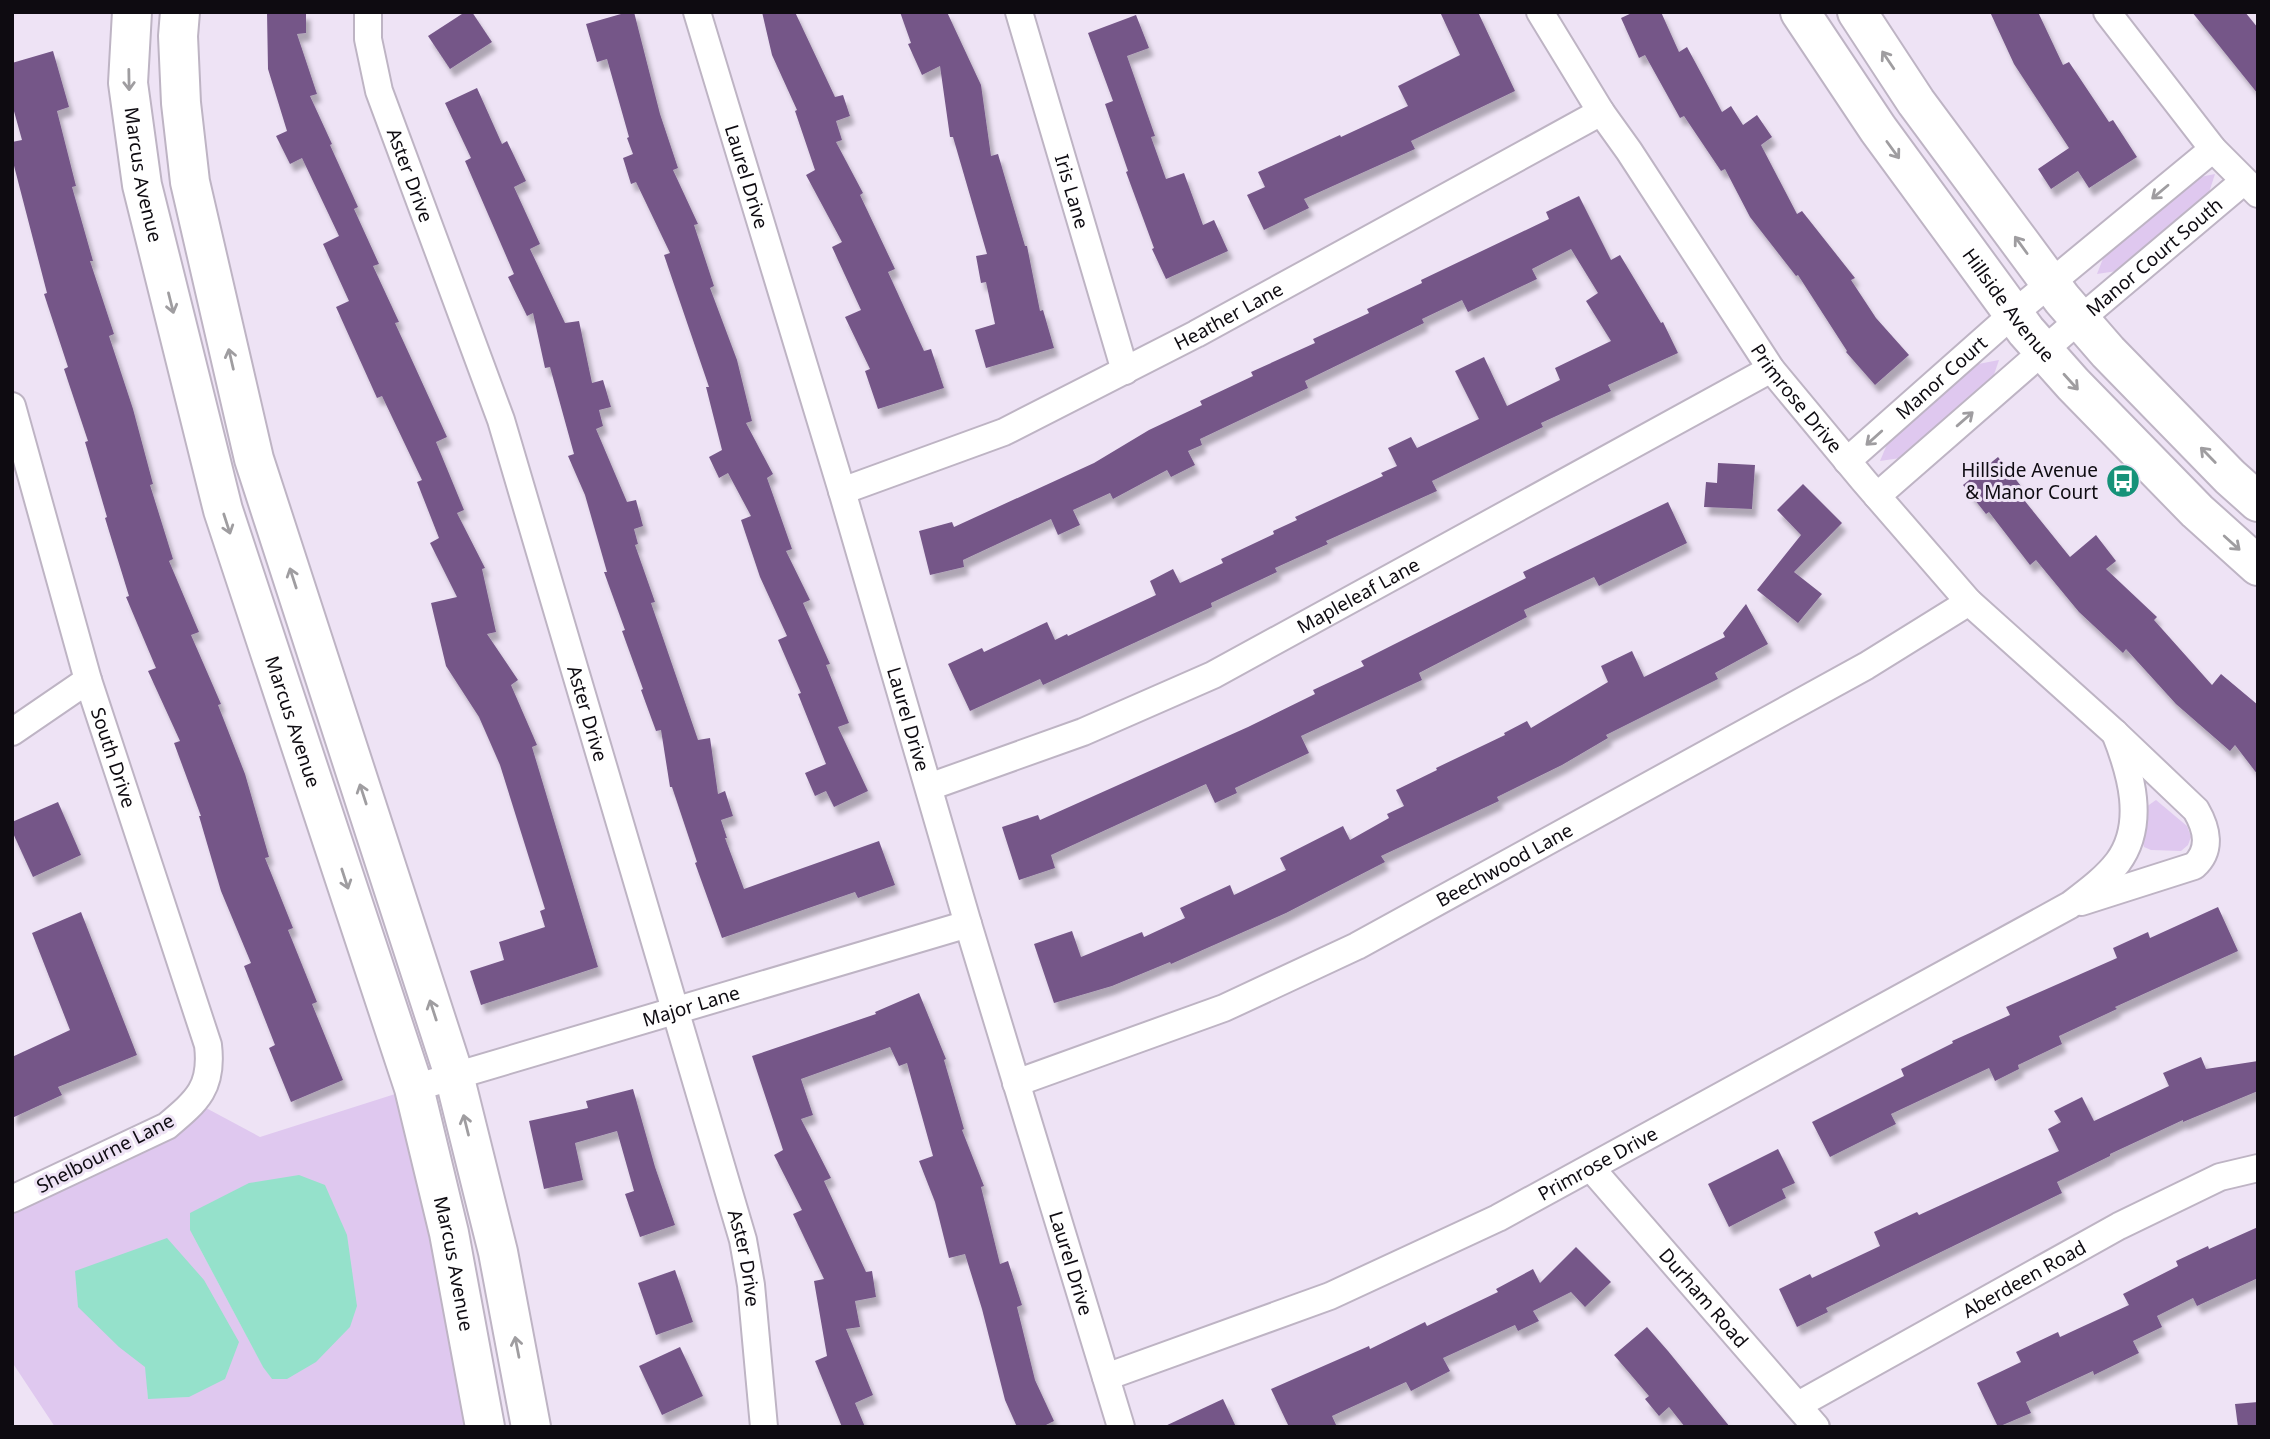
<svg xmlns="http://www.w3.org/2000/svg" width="2270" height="1439" viewBox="0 0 2270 1439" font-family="'Noto Sans',sans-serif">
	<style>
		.green { fill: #dfc8ef; fill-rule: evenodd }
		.water { fill: #95e1cb }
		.building { fill: #755788; filter: url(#shadow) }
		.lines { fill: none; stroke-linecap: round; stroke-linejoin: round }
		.street-casing { stroke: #beb4c4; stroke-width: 30 }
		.primary-casing { stroke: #beb4c4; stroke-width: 42 }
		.street { stroke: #fff; stroke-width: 26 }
		.primary { stroke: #fff; stroke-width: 38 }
		.oneway { stroke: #9f9da0 }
		.labels { text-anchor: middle; stroke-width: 6; stroke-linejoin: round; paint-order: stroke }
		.street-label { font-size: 19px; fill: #0e0b11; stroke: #eee3f5 }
		.poi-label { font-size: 19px; fill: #0e0b11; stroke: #eee3f5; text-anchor: end }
	</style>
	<defs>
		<filter id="shadow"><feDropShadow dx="4.5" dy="8" stdDeviation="2" flood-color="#0004"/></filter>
	</defs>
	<rect width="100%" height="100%" fill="#eee3f5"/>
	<g class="green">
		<path d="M2215,174L2205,205L2130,269L2097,274L2109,243L2185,180Z"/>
		<path d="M1999,360L1988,392L1914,456L1880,461L1893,430L1968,366Z"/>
		<path d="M2156,800L2187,826L2191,837L2188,845L2181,851L2151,850L2144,847L2142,841L2146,807Z"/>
		<path d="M414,1088L485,1427H55L12,1362V1199L193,1101L260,1137ZM190,1230L272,1379L263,1366ZM146,1367L189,1397L148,1398Z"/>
	</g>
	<g class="water">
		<path d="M299,1175L325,1185L347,1235L357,1306L350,1327L316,1362L287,1379H272L263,1367L190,1230V1213L249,1183Z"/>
		<path d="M167,1238L204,1280L239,1342L225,1379L189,1397L148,1399L145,1367L119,1347L78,1307L75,1271Z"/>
	</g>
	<g class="building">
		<path d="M267,12H306V33L297,34L317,94L310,96L332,144L330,145L358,207L354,209L379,264L373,266L399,322L395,323L447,437L436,442L464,510L457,513L485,568L482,569L496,632L487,634L518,680L511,685L537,745L532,747L598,967L481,1005L470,971L504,960L499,942L545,927L540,911L545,909L500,765L479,717L446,666L431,603L457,597L430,543L439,538L417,482L422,480L382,396L377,398L336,307L349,301L323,244L339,236L302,158L290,164L276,136L287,131L268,69Z"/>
		<path d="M465,12H472L492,42L450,69L428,36Z"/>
		<path d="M628,12H634L660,114L678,168L673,170L698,224L694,225L714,286L710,288L737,360L752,421L746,423L773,474L767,478L792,549L786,551L810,600L803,603L830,664L826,665L849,723L838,727L868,791L834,807L826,791L815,796L805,773L826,764L798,694L801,693L778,640L787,636L760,577L741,520L751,516L728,473L719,478L709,457L722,450L706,387H709L664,255L670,253L636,182L631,184L623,158L633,154L627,138L629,137L607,59L597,62L586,24Z"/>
		<path d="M762,12H795L835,97L843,95L850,116L836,121L842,140L836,142L863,193L860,195L895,269L888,272L924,351L931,349L944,388L878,409L865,371L870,369L845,317L861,310L832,247L842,242L806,175L815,170L795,111L797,110L772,55Z"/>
		<path d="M900,12H947L981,85L991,156L998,154L1025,246H1027L1040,311L1043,310L1054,348L986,368L975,330L995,324L986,282L981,283L976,256L987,254L953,137H950L940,66L922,75L908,44L911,43Z"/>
		<path d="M1440,12H1478L1515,91L1411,141L1415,149L1304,199L1309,208L1264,230L1247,195L1265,187L1258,172L1340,135L1341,137L1408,106L1398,86L1460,55Z"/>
		<path d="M1634,12H1661L1679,52L1687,47L1722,112L1731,106L1743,125L1757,115L1772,137L1761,145L1797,214L1802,211L1855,278L1851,280L1876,318L1909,355L1875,385L1846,352L1847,351L1798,275L1796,276L1750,217L1725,169L1721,171L1684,116L1680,118L1645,55L1639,58L1621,18Z"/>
		<path d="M1990,12H2038L2063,65L2069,62L2109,122L2113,120L2137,157L2089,188L2078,171L2051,189L2038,169L2069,148L2014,64Z"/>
		<path d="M2192,12H2245L2258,28V94Z"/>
		<path d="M1136,15L1149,48L1127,56L1155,136L1151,137L1166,179L1184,173L1203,225L1214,220L1228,251L1166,279L1152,249L1154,248L1126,172L1128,171L1105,104L1113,101L1088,33Z"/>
		<path d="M53,51L69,107L57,111L76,186L72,187L93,261H90L114,334L109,336L133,409L153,484L150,485L173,559L169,561L199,632L191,635L221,704L218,705L245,774L269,857L265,858L293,928L288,930L317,1002L312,1004L343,1080L291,1102L269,1048L275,1045L244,966L251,963L221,891L199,816H201L174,743L180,741L148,671L156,668L126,597L129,596L105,518L107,517L85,442L88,441L64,369L68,367L44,294L47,293L12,158V142L22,140L12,104V63Z"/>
		<path d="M477,88L502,144L507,141L526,181L514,187L540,244L530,249L565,323L579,321L592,383L603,380L611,407L599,410L603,426L596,429L627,502L636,500L643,526L634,529L638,544L635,545L655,602L651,603L698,740L710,738L718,794L725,791L733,816L721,820L727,838H725L744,889L879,841L895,885L858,898L855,892L722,938L695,863L697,862L672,787H670L661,730L656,731L641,690L643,689L622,631L625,630L604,572H607L585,495L568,456L574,454L550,367L545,368L533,313L527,316L508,277L514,274L465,161L471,158L445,103Z"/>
		<path d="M1579,196L1611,260L1620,255L1661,323L1663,322L1678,353L1608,385L1611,391L1541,423L1543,427L1432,481L1437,491L1326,541L1328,544L1275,568L1277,572L1211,603L1212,607L1043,685L1040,679L970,711L948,664L982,648L984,652L1047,622L1055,640L1067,634L1068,636L1156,595L1150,581L1173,569L1180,583L1223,563L1221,559L1274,534L1273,531L1297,520L1295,517L1383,476L1381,473L1397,466L1388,448L1411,437L1417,448L1479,419L1455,371L1484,357L1507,406L1560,380L1555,368L1611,341L1586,301L1598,293L1571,249L1532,269L1537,279L1468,312L1462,300L1422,319L1424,323L1305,381L1308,388L1200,439L1202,445L1188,451L1195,465L1171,477L1167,470L1113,499L1110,493L1073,510L1080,525L1058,535L1051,519L963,560L964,567L930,575L919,531L952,522L954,527L1094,463L1149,430L1202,405L1200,401L1253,376L1251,372L1315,343L1313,339L1369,313L1367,309L1422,283L1421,280L1549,219L1546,212Z"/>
		<path d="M1998,457L2021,486L2016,490L2070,557L2096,535L2116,561L2106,569L2157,617L2154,620L2212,685L2221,674L2258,705V775L2235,745L2230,751L2176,704L2126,649L2123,653L2079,612L2036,560L2030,565L1989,512L1986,514L1963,485Z"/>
		<path d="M1718,463L1755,465L1752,509L1704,507L1706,482L1717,483Z"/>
		<path d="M1803,484L1842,523L1794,572L1822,594L1798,623L1757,590L1801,535L1777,510Z"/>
		<path d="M1668,502L1687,543L1599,586L1594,577L1524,610L1527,617L1419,673L1422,680L1301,736L1309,753L1235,788L1237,793L1215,803L1206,784L1051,855L1055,868L1019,880L1002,827L1038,815L1040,820L1248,727L1315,694L1313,690L1364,666L1361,661L1526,578L1523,572Z"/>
		<path d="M1746,604L1768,644L1715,673L1718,679L1606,735L1608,738L1562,765L1497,797L1499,801L1381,856L1385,862L1286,913L1171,964L1170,962L1112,986L1054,1003L1034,944L1072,931L1081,957L1142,932L1144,937L1185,918L1180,908L1230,885L1234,895L1286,870L1280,858L1343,826L1350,840L1389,818L1387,814L1404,806L1396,790L1437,770L1436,768L1505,735L1504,733L1527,721L1531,728L1608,682L1601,666L1632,651L1644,677L1725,637L1723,633Z"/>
		<path d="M58,802L81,855L33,877L12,831V822Z"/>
		<path d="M2218,907L2238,951L2115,1007L2117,1009L2059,1036L2062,1044L2018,1065L2019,1069L1995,1081L1989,1068L1891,1114L1896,1124L1830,1157L1812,1122L1904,1076L1901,1069L1953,1043L1952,1041L2010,1015L2006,1007L2117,958L2113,948L2148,932L2150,938Z"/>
		<path d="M81,912L137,1055L58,1087L62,1095L12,1118V1057L70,1030L32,933Z"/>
		<path d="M919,993L946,1059L944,1060L964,1129L962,1130L984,1186L981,1187L1000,1264L1008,1261L1022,1305L1017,1307L1035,1380L1054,1421L1042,1427H1017L1005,1400L982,1309L965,1254L949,1258L935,1202L919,1161L933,1156L907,1063L899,1066L890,1047L801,1079L813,1115L801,1119L831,1178L824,1181L866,1272L872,1271L876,1297L855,1301L860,1327L846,1329L873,1395L855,1403L865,1427H842L815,1361L827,1356L814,1281L824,1279L793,1214L802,1210L774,1155L783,1150L752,1056L876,1014L875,1012Z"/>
		<path d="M2201,1057L2206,1069L2258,1061V1091L2183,1122V1120L2110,1154V1156L2057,1182L2062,1193L1826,1308L1828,1312L1797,1327L1779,1289L1810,1274L1812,1278L1880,1246L1874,1232L1917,1212L1919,1215L2059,1151L2048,1129L2061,1122L2054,1111L2082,1097L2094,1121L2169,1086L2163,1073Z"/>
		<path d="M633,1089L655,1167L675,1225L640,1237L625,1194L634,1191L617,1131L575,1143L583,1180L544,1189L529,1121L588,1108L586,1101Z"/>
		<path d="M1778,1149L1795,1183L1782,1189L1786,1198L1729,1227L1708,1184Z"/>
		<path d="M2258,1227V1278L2197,1306L2193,1298L2157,1316L2162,1327L2133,1341L2139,1353L2094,1375L2093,1371L2026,1402L2031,1413L1998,1427L1977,1383L2021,1362L2016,1352L2058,1332L2060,1337L2129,1305L2123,1294L2178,1266L2176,1261L2208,1246L2209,1249Z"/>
		<path d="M1576,1247L1611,1282L1585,1307L1571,1292L1533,1311L1539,1321L1518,1331L1515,1325L1443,1358L1450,1371L1411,1391L1406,1382L1332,1416L1337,1427H1289L1271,1389L1369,1346L1370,1349L1425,1322L1427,1326L1498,1292L1496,1289L1533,1269L1540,1283Z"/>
		<path d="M675,1270L693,1322L656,1335L638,1283Z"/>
		<path d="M1647,1327L1668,1351L1730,1427H1685L1669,1407L1659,1416L1645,1399L1649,1396L1614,1355Z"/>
		<path d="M680,1347L703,1396L662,1415L639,1366Z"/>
		<path d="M1223,1399L1236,1427H1163Z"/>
		<path d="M2258,1402V1427H2238L2235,1404Z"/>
	</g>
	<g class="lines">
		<g class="street-casing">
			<g id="street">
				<path id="s1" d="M368,12V39L379,91L501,420L743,1240L751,1285L764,1427"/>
				<path id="s2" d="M697,12L842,491L968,924L1121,1427"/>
				<path id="s3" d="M1019,12L1125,371"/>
				<path id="s4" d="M1540,12L1601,112L1629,151L1771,369L1864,481L1969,602L2115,733L2196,810C2207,829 2212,850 2194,866L2081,902"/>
				<path d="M2107,12L2213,149L2258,194"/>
				<path id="s5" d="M12,406L88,680L208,1045C213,1087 198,1100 167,1126L12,1199"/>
				<path id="s6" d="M1847,461L2013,314L2213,149"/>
				<path id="s7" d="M842,491L1004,432L1196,334L1601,112"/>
				<path id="s8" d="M1877,496L2065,332L2244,181"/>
				<path d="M12,732L88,680"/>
				<path id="s9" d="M929,787L1083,732L1213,675L1771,369"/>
				<path id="s10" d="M1016,1083L1224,1008L1357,946L1866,666L1969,602"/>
				<path id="s11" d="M414,1088L968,924"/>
				<path id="s12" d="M1591,1168L1816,1427"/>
				<path id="s13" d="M1106,1377L1330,1296L1498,1218L2070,905C2087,892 2105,879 2118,862C2146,824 2131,773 2115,733"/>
				<path id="s14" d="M1798,1405L2119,1226L2220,1177L2258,1168"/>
			</g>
		</g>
		<g class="primary-casing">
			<g id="primary">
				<path id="s15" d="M132,12L128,83L142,185L223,510L414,1088L449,1233L485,1427"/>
				<path d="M180,12L178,36L181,103L190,182L254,459L454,1075L498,1252L531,1427"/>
				<path id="s16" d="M1800,12L1878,129L2026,331L2073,384L2197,511L2258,566"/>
				<path d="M1857,12L1916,102L2062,299L2108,352L2230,477L2258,502"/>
			</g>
		</g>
		<use href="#street" class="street"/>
		<use href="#primary" class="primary"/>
	</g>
	<defs><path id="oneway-shaft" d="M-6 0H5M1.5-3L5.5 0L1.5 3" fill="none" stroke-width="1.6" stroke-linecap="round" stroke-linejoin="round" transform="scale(1.75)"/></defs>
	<g class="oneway">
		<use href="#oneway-shaft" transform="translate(1888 60) rotate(-124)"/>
		<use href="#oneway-shaft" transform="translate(129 80) rotate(89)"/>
		<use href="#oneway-shaft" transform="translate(1893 150) rotate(54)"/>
		<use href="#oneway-shaft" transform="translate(2160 192) rotate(140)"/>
		<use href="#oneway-shaft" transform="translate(2021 245) rotate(-126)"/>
		<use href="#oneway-shaft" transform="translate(171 303) rotate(76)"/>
		<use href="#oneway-shaft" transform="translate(231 359) rotate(-103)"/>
		<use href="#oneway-shaft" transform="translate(2071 382) rotate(48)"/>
		<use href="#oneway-shaft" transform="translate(1965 419) rotate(-41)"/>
		<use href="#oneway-shaft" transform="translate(1874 438) rotate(138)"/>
		<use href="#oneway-shaft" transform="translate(2208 455) rotate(-134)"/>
		<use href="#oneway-shaft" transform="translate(227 524) rotate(72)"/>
		<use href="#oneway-shaft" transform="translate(2232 543) rotate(42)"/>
		<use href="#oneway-shaft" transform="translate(293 578) rotate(-108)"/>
		<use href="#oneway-shaft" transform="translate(363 794) rotate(-108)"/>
		<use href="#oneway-shaft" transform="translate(345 879) rotate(72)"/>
		<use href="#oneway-shaft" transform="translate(433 1010) rotate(-108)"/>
		<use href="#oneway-shaft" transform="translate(466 1125) rotate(-104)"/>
		<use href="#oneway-shaft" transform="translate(517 1347) rotate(-101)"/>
	</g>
	<defs>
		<g id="bus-disc" transform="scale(1.75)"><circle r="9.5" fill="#169279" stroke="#eee3f5"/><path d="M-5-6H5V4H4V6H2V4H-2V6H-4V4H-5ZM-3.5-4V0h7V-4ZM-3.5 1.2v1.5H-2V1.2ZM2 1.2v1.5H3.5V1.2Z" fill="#fff"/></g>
	</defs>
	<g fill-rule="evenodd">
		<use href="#bus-disc" x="2123" y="481"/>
	</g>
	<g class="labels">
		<g class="street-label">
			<text dy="7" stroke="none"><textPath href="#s15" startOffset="164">Marcus Avenue</textPath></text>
			<text dy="7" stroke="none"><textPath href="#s1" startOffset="170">Aster Drive</textPath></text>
			<text dy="7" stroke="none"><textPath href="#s2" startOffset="172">Laurel Drive</textPath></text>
			<text dy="7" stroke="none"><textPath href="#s3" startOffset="187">Iris Lane</textPath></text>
			<text dy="7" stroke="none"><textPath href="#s8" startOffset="366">Manor Court South</textPath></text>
			<text dy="7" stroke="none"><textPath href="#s16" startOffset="360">Hillside Avenue</textPath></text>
			<text dy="7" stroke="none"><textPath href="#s7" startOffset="425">Heather Lane</textPath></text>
			<text dy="7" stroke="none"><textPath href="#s6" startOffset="126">Manor Court</textPath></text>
			<text dy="7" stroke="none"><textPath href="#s4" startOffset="464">Primrose Drive</textPath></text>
			<text dy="7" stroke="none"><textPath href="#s9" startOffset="471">Mapleleaf Lane</textPath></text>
			<text dy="7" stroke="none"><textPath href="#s1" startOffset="737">Aster Drive</textPath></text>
			<text dy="7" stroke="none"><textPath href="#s2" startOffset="738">Laurel Drive</textPath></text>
			<text dy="7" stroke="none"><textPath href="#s15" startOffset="732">Marcus Avenue</textPath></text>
			<text dy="7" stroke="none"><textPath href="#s5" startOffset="366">South Drive</textPath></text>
			<text dy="7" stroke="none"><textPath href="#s10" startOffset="536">Beechwood Lane</textPath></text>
			<text dy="7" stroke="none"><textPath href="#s11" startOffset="289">Major Lane</textPath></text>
			<text transform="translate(105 1153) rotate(-27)" y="7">Shelbourne Lane</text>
			<text dy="7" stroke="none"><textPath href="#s13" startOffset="537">Primrose Drive</textPath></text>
			<text dy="7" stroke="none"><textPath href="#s1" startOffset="1304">Aster Drive</textPath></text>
			<text dy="7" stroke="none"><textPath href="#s2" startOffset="1306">Laurel Drive</textPath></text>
			<text dy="7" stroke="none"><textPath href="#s15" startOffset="1298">Marcus Avenue</textPath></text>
			<text dy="7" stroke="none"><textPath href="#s14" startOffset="259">Aberdeen Road</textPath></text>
			<text dy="7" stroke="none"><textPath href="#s12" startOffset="172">Durham Road</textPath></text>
		</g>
		<g class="poi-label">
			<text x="2098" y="477">Hillside Avenue<tspan x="2098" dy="22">&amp; Manor Court</tspan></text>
		</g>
	</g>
	<rect width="2270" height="1439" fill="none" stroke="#0e0b11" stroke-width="28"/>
</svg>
